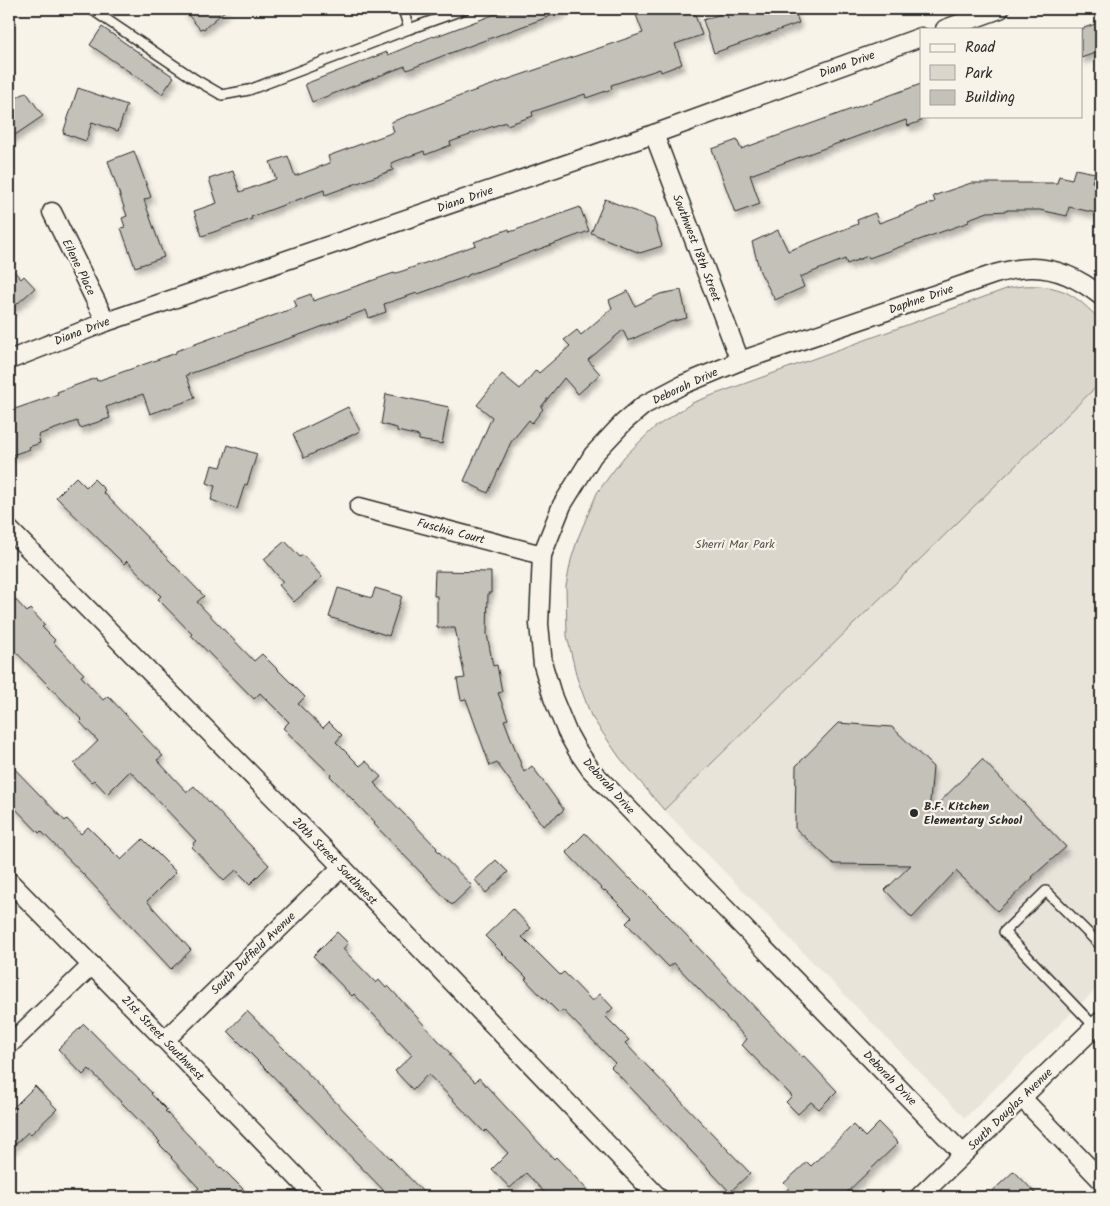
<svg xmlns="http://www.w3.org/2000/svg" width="1110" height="1206" viewBox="0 0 1110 1206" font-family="Kalam,sans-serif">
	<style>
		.built { fill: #e8e4da }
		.green { fill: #dad6cc; stroke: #82807c }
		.building { fill: #c4c1b9; stroke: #2b2b2b; filter: url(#shadow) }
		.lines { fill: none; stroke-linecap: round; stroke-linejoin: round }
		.lane-casing { stroke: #2b2b2b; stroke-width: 12 }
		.street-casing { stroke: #2b2b2b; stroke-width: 21 }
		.lane { stroke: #f7f3e8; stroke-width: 9 }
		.street { stroke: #f7f3e8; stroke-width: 18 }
		.poi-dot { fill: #2b2b2b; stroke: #f7f3e8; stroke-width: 2 }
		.labels { text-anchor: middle; stroke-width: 4.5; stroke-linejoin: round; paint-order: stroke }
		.street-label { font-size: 12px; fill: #2b2b2b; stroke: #f7f3e8 }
		.park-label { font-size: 12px; fill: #575653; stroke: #f7f3e8 }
		.poi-label { font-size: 12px; font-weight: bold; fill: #2b2b2b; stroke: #f7f3e8; text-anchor: start }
	</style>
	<defs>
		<filter id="shadow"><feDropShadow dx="3" dy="5.5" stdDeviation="2.5" flood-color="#0004"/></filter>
	</defs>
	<rect width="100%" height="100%" fill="#f7f3e8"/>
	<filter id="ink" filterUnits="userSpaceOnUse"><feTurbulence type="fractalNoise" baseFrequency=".02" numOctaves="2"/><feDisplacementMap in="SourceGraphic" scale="10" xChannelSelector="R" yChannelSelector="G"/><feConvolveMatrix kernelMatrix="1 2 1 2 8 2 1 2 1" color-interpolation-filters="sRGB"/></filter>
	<g filter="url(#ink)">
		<path class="built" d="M1101,382V984L965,1118L664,810Z"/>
		<path class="green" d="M1022,286C1061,284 1075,294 1101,321V382L664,810L620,758L591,716L577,678L567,636L566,586L571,560L578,538L597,493L611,474L624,457L654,428L692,403L713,395L1009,288Z"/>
		<g class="building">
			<path d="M183,9H227L204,29L203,28L200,29Z"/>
			<path d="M509,9H564V11L445,55L407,70L405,66L312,102L305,84L387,52L388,55L433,36L434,37Z"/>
			<path d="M652,9H693L702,35L675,44L682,64L661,72L660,69L611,85L612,89L586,98L585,94L532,112L533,116L507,125L506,122L470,134V135L450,142L451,145L425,155L424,151L391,163L393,170L325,195L324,190L251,217L252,219L202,236L194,211L217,203L209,179L233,171L240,192L276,179L270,162L288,156L295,176L330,163L328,156L394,132L391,122L471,92L643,33L636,15Z"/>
			<path d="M754,9H794L799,23L714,53L703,20L726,12L728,18Z"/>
			<path d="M1101,22V51L1081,58V29Z"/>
			<path d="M102,27L174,77L162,94L90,45Z"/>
			<path d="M921,84V121L908,126L906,120L887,127L886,126L750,175L760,204L735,213L712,149L737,140L741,149Z"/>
			<path d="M78,88L127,105L118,131L92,122L86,141L63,133Z"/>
			<path d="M26,92L43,116L9,139V103Z"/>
			<path d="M134,151L151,197L144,200L164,257L135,267L121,228L125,227L122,218L127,216L108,161Z"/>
			<path d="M1075,169L1095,173L1092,182L1101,184V214L1069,207L1067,216L1040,210H1007V211L988,212L968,219L969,222L869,258L868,256L847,264L845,259L800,277L804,287L775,300L760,272L752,242L778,230L788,251L858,224L857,220L875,213L879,223L917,209V208L935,202L933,196L971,183H1057L1059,176L1072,179Z"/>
			<path d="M605,199L654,219L662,246L640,253L591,233Z"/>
			<path d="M580,207L589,231L468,275V276L418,294L417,293L384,304L386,312L369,318L366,310L305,333L223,361L224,362L186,375L195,398L176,405L150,414L143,394L106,407L110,418L80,428L77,421L38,435L40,443L29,447L30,449L9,456V411L58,394L57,392L96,378L97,381L176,353V351L297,307L294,300L311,294L313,301L394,273V274L476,245L474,242L509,229L510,232Z"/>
			<path d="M9,266L21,279L24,276L35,288L9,311Z"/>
			<path d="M681,290L687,318L670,322L628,341L623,330L588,360L600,374L578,394L564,378L541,407L543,409L532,423L529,420L511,442L488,493L464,481L492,417L477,405L502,374L520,389L536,370L539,373L570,346L564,340L577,330L581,335L612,308L609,300L628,291L635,306L660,294Z"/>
			<path d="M386,394L449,407L442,444L419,440V436L397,431V428L381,424Z"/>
			<path d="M348,407L360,431L304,458L293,434Z"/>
			<path d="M228,445L257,454L247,485L245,484L237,509L211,500L215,486L207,483L212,465L221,467Z"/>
			<path d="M76,477L86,487L94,479L105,490L103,492L204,596L197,602L254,661L262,654L305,697L298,704L323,728L329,722L342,735L336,742L360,766L366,761L381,777L374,783L437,848L436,849L472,886L452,905L374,824L375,823L330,776L331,775L283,728L289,722L260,693L254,699L191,635L192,634L158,599L161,596L127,561L124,564L56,497Z"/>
			<path d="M285,541L300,557L303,555L322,577L294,602L279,585L283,582L264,559Z"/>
			<path d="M435,571L491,572V593H488L487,634L493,666L497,665L502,692L498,693L508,719L504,720L524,772L532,766L564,810L543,826L497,763L490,766L466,699L461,700L457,679L465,678L455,628H437V596H434Z"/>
			<path d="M338,588L372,598L375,588L402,596L389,636L329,617Z"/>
			<path d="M9,593L27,612L30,609L45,625L42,627L55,640L53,642L84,674L81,676L103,700L108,696L143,733L142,734L163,756L157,760L187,792L194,786L269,865L250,884L236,870L224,881L192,847L194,845L193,843L196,841L130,771L107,794L94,780L91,782L74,764L98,741L80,722L82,720L9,645Z"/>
			<path d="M838,723L892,727L933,767L929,813L982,759L1066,847L1032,877L1033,878L997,911L956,871L912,918L885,890L911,865L834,864L795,828L796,766Z"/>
			<path d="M9,763L65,821L67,819L81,834L88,827L121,860L143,839L176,872L147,901L191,950L171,969L124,918L84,875L41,831L39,833L9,802Z"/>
			<path d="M585,833L629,879L630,878L671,919L802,1057L804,1056L837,1091L819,1109L811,1102L798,1114L786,1102L792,1096L742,1045L747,1039L674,963L669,967L626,923L632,917L605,890L604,891L566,852Z"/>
			<path d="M496,860L508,872L486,893L475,880Z"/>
			<path d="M513,909L531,928L522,937L560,975L564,972L592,1001L600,994L613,1008L605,1016L629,1040L625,1043L750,1173L730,1192L611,1067L615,1063L563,1010L559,1013L543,997V998L525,979L527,978L485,936Z"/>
			<path d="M337,932L348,943L343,949L376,983L379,980L386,988L388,986L451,1054L449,1055L475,1082L479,1078L554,1159L556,1157L594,1197H549L526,1173L510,1188L492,1169L508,1153L486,1130L484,1132L428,1074L413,1090L395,1071L412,1055L354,994L352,996L313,956Z"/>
			<path d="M247,1011L285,1050L428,1197H390L266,1069L228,1031Z"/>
			<path d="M84,1024L152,1093L151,1094L167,1110L165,1111L220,1168L221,1167L251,1197H190L199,1188L171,1158L172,1157L158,1143L160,1142L89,1069L83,1075L58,1049Z"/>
			<path d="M35,1086L57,1109L30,1135L28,1132L9,1150V1112Z"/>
			<path d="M879,1123L898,1143L842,1197H779L789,1188L784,1183L807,1162L811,1166L853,1125L865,1137Z"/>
			<path d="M1014,1171L1039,1197H986Z"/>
		</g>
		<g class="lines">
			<g class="lane-casing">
				<g id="lane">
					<path d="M91,9L196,80L222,95L249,90L409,29"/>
					<path d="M403,9L409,29L465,9"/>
					<path d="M1095,1027L1004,932L1046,891L1101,946"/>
				</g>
			</g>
			<g class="street-casing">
				<g id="street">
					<path d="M945,29L1000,9"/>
					<path d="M654,134L740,361"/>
					<path d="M52,212L106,322"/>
					<path d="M9,360L106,322L654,134L921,37"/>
					<path d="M359,507L542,555"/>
					<path d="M9,529L342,867L658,1197"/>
					<path d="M9,881L165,1040L316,1197"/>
					<path d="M165,1040L342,867"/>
					<path d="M9,1045L92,965"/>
					<path d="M1022,1098L1101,1180"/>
					<path d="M963,1154L591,770L577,750L567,732L553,698L543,665L539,624L542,555L562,505L593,455L624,422L644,405L682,385L740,361L995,274C1006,271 1018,268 1030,268C1056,267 1081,280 1101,296"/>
					<path d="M919,1197L1101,1021"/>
				</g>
			</g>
			<use href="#lane" class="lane"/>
			<use href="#street" class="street"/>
		</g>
	</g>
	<circle class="poi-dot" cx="914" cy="813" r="5"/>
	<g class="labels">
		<g class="street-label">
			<text transform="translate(847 64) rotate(-20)" y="4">Diana Drive</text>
			<text transform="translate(465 199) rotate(-19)" y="4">Diana Drive</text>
			<text transform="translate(697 248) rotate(69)" y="4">Southwest 18th Street</text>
			<text transform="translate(79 267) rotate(64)" y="4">Eilene Place</text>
			<text transform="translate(921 299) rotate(-19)" y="4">Daphne Drive</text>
			<text transform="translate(82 331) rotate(-21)" y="4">Diana Drive</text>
			<text transform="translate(685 386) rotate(-25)" y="4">Deborah Drive</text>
			<text transform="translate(451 531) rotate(15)" y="4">Fuschia Court</text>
			<text transform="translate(609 786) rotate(48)" y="4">Deborah Drive</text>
			<text transform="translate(335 861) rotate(46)" y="4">20th Street Southwest</text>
			<text transform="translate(253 953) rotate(-44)" y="4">South Duffield Avenue</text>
			<text transform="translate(163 1038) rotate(46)" y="4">21st Street Southwest</text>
			<text transform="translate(890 1078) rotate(46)" y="4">Deborah Drive</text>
			<text transform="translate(1010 1109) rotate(-44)" y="4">South Douglas Avenue</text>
		</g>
		<g class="park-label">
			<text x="735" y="548">Sherri Mar Park</text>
		</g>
		<g class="poi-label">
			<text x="924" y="810">B.F. Kitchen<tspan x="924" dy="14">Elementary School</tspan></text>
		</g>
	</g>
	<rect width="1110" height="1206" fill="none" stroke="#f7f3e8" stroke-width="30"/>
	<rect x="15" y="15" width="1080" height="1176" fill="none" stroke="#2b2b2b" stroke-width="2" filter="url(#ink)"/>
	<rect x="920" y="28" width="162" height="90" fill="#f7f3e8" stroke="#a5a39c"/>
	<rect x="930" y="44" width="25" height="8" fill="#f7f3e8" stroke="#a5a39c"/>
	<text x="965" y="52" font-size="15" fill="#2b2b2b">Road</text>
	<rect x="930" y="65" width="25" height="15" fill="#dad6cc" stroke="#a5a39c"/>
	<text x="965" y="78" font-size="15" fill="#2b2b2b">Park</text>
	<rect x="930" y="90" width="25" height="15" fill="#c4c1b9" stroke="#a5a39c"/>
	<text x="965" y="102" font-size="15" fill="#2b2b2b">Building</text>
</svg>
